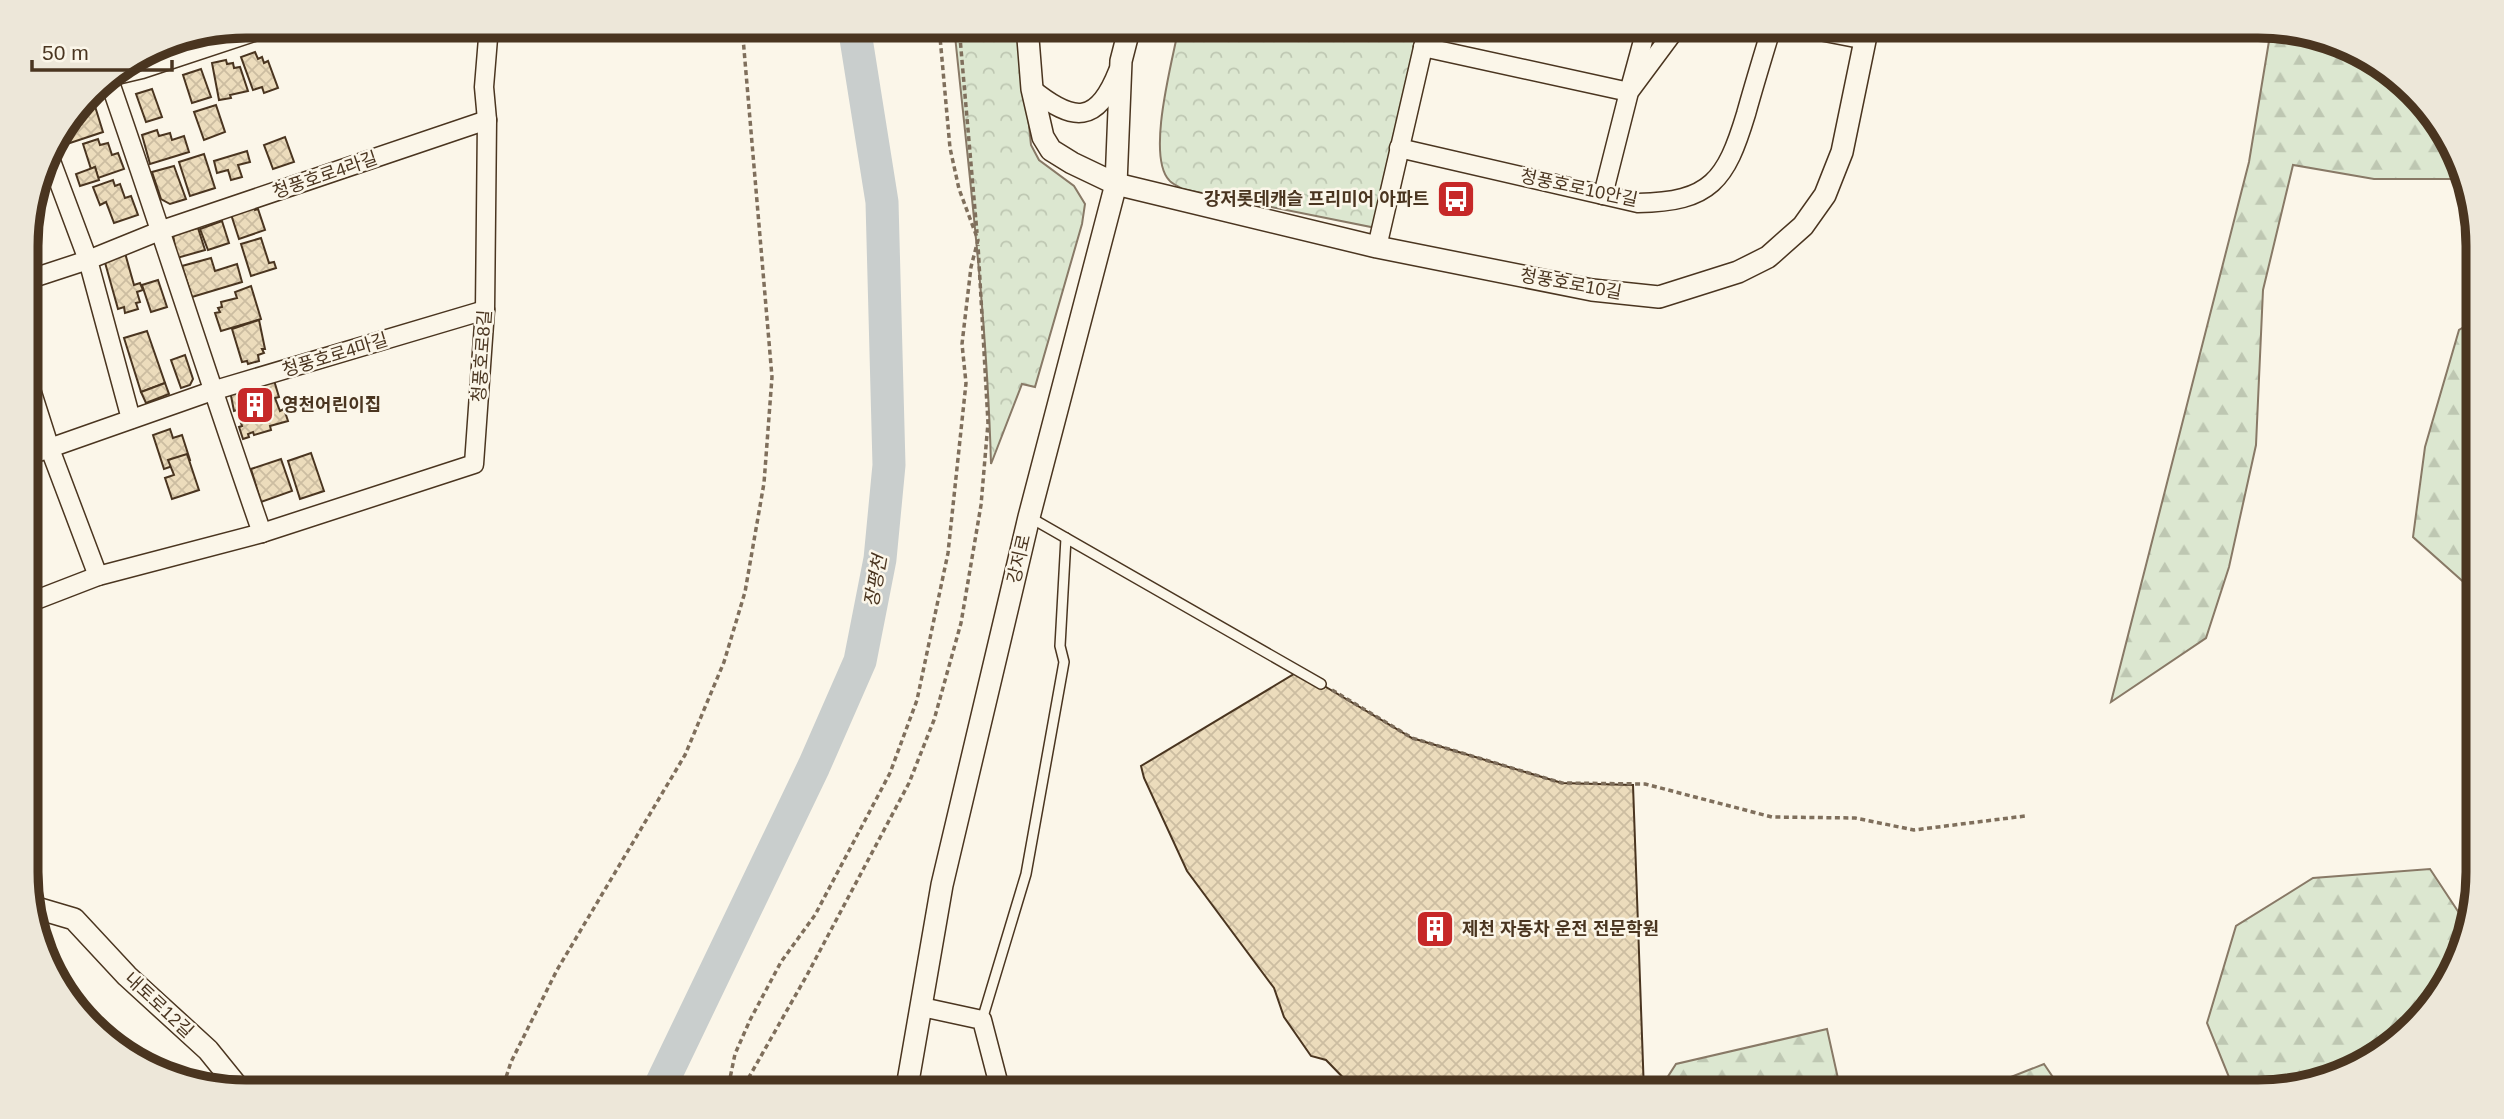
<svg xmlns="http://www.w3.org/2000/svg" width="2504" height="1119" viewBox="0 0 2504 1119" font-family="Helvetica,'Noto Sans KR',sans-serif">
	<style>
		.forest { fill: url(#forest-firs); stroke: #887966; stroke-width: 2 }
		.park { fill: url(#park-crowns); stroke: #887966; stroke-width: 2 }
		.lines { fill: none; stroke-linecap: round; stroke-linejoin: round }
		.river { stroke: #c9cecd; stroke-width: 33 }
		.building { fill: url(#building-cross-hatch); stroke: #4a3520; stroke-width: 2 }
		.service-casing { stroke: #4a3520; stroke-width: 12 }
		.minor-casing { stroke: #4a3520; stroke-width: 21 }
		.tertiary-casing { stroke: #4a3520; stroke-width: 24 }
		.path { stroke: #7f6f5c; stroke-width: 3.5; stroke-dasharray: 5 3.5; stroke-linecap: butt }
		.service { stroke: #fbf6e9; stroke-width: 9 }
		.minor { stroke: #fbf6e9; stroke-width: 18 }
		.tertiary { stroke: #fbf6e9; stroke-width: 21 }
		.labels { text-anchor: middle; stroke-width: 5; stroke-linejoin: round; paint-order: stroke }
		.street-label { font-size: 18px; fill: #4a3520; stroke: #fbf6e9 }
		.poi-label { font-size: 18px; font-weight: bold; fill: #4a3520; stroke: #fbf6e9; text-anchor: start }
		.water-label { font-size: 19px; font-style: italic; fill: #4a3520; stroke: #fbf6e9 }
		.rim { fill: none; stroke: #4a3520; stroke-width: 9 }
	</style>
	<defs>
		<pattern id="forest-firs" width="22" height="20" patternUnits="userSpaceOnUse" patternTransform="scale(1.75)"><rect width="22" height="20" fill="#dce7d0"/><path d="M5 1l3.5 6h-7zM16 11l3.5 6h-7z" fill="#bec7b2"/></pattern>
		<pattern id="park-crowns" width="20" height="18" patternUnits="userSpaceOnUse" patternTransform="scale(1.75)"><rect width="20" height="18" fill="#dce7d0"/><path d="M2 6a3 3 0 1 1 6 0M12 15a3 3 0 1 1 6 0" fill="none" stroke="#bec7b2"/></pattern>
		<pattern id="building-cross-hatch" width="8" height="8" patternUnits="userSpaceOnUse" patternTransform="scale(1.75)"><rect width="8" height="8" fill="#ecdcbc"/><path d="M0 0l8 8M0 8l8-8" fill="none" stroke="#ccbda1"/></pattern>
	</defs>
	<rect width="100%" height="100%" fill="#fbf6e9"/>
	<g class="forest">
		<path d="M2271,29L2342,43L2432,113L2459,179H2374L2293,165L2263,290L2256,445L2229,567L2206,638L2111,702L2249,162Z"/>
		<path d="M2476,320L2477,594L2413,537L2425,447L2459,330Z"/>
		<path d="M2430,869L2467,925L2461,957L2423,1017L2380,1055L2271,1092H2235L2207,1023L2236,926L2313,878Z"/>
		<path d="M1827,1029L1841,1092H1658L1676,1064Z"/>
		<path d="M2044,1064L2063,1092H1973Z"/>
	</g>
	<g class="park">
		<path d="M954,26H1019L1031,145L1039,160L1074,186L1085,204L1082,224L1035,387L1022,384L991,464C987,318 969,172 954,26Z"/>
		<path d="M1179,26H1439L1381,229L1182,189C1178,186 1172,184 1169,180C1146,155 1173,59 1179,26Z"/>
	</g>
	<g class="lines">
		<path class="river" d="M657,1093L814,766L860,661L880,559L889,465L882,202L854,26"/>
	</g>
	<g class="building">
		<path d="M255,52L258,59L262,57L264,63L268,61L278,88L264,93L262,87L253,90L241,57Z"/>
		<path d="M226,60L227,64L233,63L234,68L240,67L248,91L230,95L231,98L219,100L212,63Z"/>
		<path d="M201,69L211,97L192,103L183,75Z"/>
		<path d="M152,89L162,117L146,122L136,94Z"/>
		<path d="M94,103L103,132L67,144L63,132L81,108Z"/>
		<path d="M216,105L225,132L204,140L194,112Z"/>
		<path d="M157,130L159,136L170,133L172,140L184,136L189,152L150,164L142,135Z"/>
		<path d="M285,137L294,162L273,169L264,145Z"/>
		<path d="M98,139L100,145L108,143L112,155L118,153L124,169L98,178L95,167L91,169L83,144Z"/>
		<path d="M247,151L250,162L238,165L242,177L231,180L228,170L217,173L214,161Z"/>
		<path d="M204,154L215,188L190,196L179,162Z"/>
		<path d="M174,166L186,199L170,204L161,199L152,172Z"/>
		<path d="M95,167L99,180L80,186L76,174Z"/>
		<path d="M113,180L115,186L120,184L125,198L131,196L138,215L114,223L106,202L100,205L93,187Z"/>
		<path d="M228,205L254,206L255,210L258,209L265,230L239,239Z"/>
		<path d="M222,221L229,243L208,250L200,229Z"/>
		<path d="M198,228L205,250L177,258L173,235Z"/>
		<path d="M261,238L269,263L274,262L276,268L251,276L241,244Z"/>
		<path d="M125,253L134,285L140,283L143,290L137,292L140,302L136,303L138,309L125,313L124,307L118,309L104,259Z"/>
		<path d="M211,258L215,271L237,264L242,282L192,297L182,266Z"/>
		<path d="M158,280L167,307L151,312L142,285Z"/>
		<path d="M251,286L261,319L221,331L215,313L220,312L218,308L222,307L221,302L237,298L235,292Z"/>
		<path d="M259,320L265,349H262L264,353L258,355L259,361L248,364L247,361L242,362L232,329Z"/>
		<path d="M147,331L165,383L141,392L124,338Z"/>
		<path d="M185,355L193,379L190,385L181,388L171,360Z"/>
		<path d="M273,377L279,397L275,398L280,411L284,409L288,421L270,426L271,430L254,435L253,432L248,434L249,437L243,439L239,427L242,426L237,410L234,411L230,391Z"/>
		<path d="M165,383L169,394L146,403L141,392Z"/>
		<path d="M170,429L173,438L182,435L190,460L164,469L153,435Z"/>
		<path d="M311,453L324,491L300,499L288,461Z"/>
		<path d="M187,454L199,490L172,499L165,478L174,475L168,460Z"/>
		<path d="M281,459L292,491L261,502L251,469Z"/>
		<path d="M1299,671L1412,738L1562,783L1633,785L1644,1092L1358,1093L1326,1060L1311,1056L1284,1017L1274,988L1187,871L1144,778L1141,766Z"/>
	</g>
	<g class="lines">
		<g class="service-casing">
			<g id="service">
				<path d="M1031,518L1321,684"/>
				<path d="M982,1020L1026,874L1064,662L1060,646L1066,538"/>
			</g>
		</g>
		<g class="minor-casing">
			<g id="minor">
				<path d="M1794,26L1866,40"/>
				<path d="M1423,47L1629,92L1647,26"/>
				<path d="M108,77C161,229 209,382 262,533"/>
				<path d="M108,77L142,69L272,26"/>
				<path d="M1032,89C1074,123 1097,124 1118,71"/>
				<path d="M1399,148L1638,203C1711,202 1726,180 1746,114C1754,85 1763,56 1772,26"/>
				<path d="M48,153L88,260L131,419"/>
				<path d="M1603,195L1629,92L1678,26"/>
				<path d="M1377,247L1428,26"/>
				<path d="M27,280L88,260L162,230L487,120"/>
				<path d="M27,377L50,449L98,576"/>
				<path d="M27,456L212,391L485,310"/>
				<path d="M28,603L98,576L262,533L474,464L485,310L487,120L484,87L489,26"/>
				<path d="M922,1007L982,1020L1001,1093"/>
			</g>
		</g>
		<g class="tertiary-casing">
			<g id="tertiary">
				<path d="M1027,26L1032,89L1043,137L1051,150L1072,163L1116,184L1377,247L1592,290L1659,297L1738,272L1768,257L1803,226L1825,195L1842,152L1868,26"/>
				<path d="M30,906L74,919L127,976L208,1050L242,1092"/>
				<path d="M906,1093L942,885L1029,517L1116,184L1121,61L1130,26"/>
			</g>
		</g>
		<g class="path">
			<path d="M959,26L977,233"/>
			<path d="M1332,690L1412,738L1562,783L1645,784L1772,817L1855,818L1914,830L2025,816"/>
			<path d="M501,1093L511,1062L557,970L685,755L724,662L745,592L764,483L772,377L742,26"/>
			<path d="M727,1093L735,1054L750,1020L781,962L815,915L890,773L917,700L948,553L966,383L962,344L971,267L978,240L959,189L950,148L939,26"/>
			<path d="M740,1093L807,975L909,783L934,720L961,623L981,505L988,423L978,245"/>
		</g>
		<use href="#service" class="service"/>
		<use href="#minor" class="minor"/>
		<use href="#tertiary" class="tertiary"/>
	</g>
	<defs>
		<g id="bus-square" transform="scale(2.0125)"><rect x="-9" y="-9" width="18" height="18" rx="4" fill="#c62828" stroke="#fbf6e9"/><path d="M-5-6H5V4H4V6H2V4H-2V6H-4V4H-5ZM-3.5-4V0h7V-4ZM-3.5 1.2v1.5H-2V1.2ZM2 1.2v1.5H3.5V1.2Z" fill="#fff"/></g>
		<g id="building-square" transform="scale(2.0125)"><rect x="-9" y="-9" width="18" height="18" rx="4" fill="#c62828" stroke="#fbf6e9"/><path d="M-4-6H4V6H1V3H-1V6H-4ZM-2.5-4.3h1.7v1.8h-1.7ZM.8-4.3h1.7v1.8H.8ZM-2.5-1h1.7V.8h-1.7ZM.8-1h1.7V.8H.8Z" fill="#fff"/></g>
	</defs>
	<g fill-rule="evenodd">
		<use href="#bus-square" x="1456" y="199"/>
		<use href="#building-square" x="255" y="405"/>
		<use href="#building-square" x="1435" y="929"/>
	</g>
	<g class="labels">
		<g class="street-label">
			<text transform="translate(325 175) rotate(-19)" y="6">청풍호로4라길</text>
			<text transform="translate(1579 188) rotate(12)" y="6">청풍호로10안길</text>
			<text transform="translate(1571 284) rotate(10)" y="6">청풍호로10길</text>
			<text transform="translate(335 355) rotate(-17)" y="6">청풍호로4마길</text>
			<text transform="translate(482 356) rotate(-86)" y="6">청풍호로8길</text>
			<text transform="translate(1019 559) rotate(-77)" y="6">강저로</text>
			<text transform="translate(159 1005) rotate(43)" y="6">내토로12길</text>
		</g>
		<g class="poi-label">
			<text x="1429" y="205" text-anchor="end">강저롯데캐슬 프리미어 아파트</text>
			<text x="282" y="411">영천어린이집</text>
			<text x="1462" y="935">제천 자동차 운전 전문학원</text>
		</g>
		<g class="water-label">
			<text transform="translate(875 581) rotate(-80)" y="7">장평천</text>
		</g>
	</g>
	<path d="M0 0H2504V1119H0ZM246 38H2258A208 208 0 0 1 2466 246V872A208 208 0 0 1 2258 1080H246A208 208 0 0 1 38 872V246A208 208 0 0 1 246 38Z" fill="#ede7d9" fill-rule="evenodd"/>
	<path class="rim" d="M246 38H2258A208 208 0 0 1 2466 246V872A208 208 0 0 1 2258 1080H246A208 208 0 0 1 38 872V246A208 208 0 0 1 246 38Z"/>
	<path d="M32 60v10h140v-10" fill="none" stroke="#4a3520" stroke-width="3.5"/>
	<text x="42" y="60" font-size="21" fill="#4a3520" stroke="#fbf6e9" stroke-width="5" paint-order="stroke">50 m</text>
</svg>
